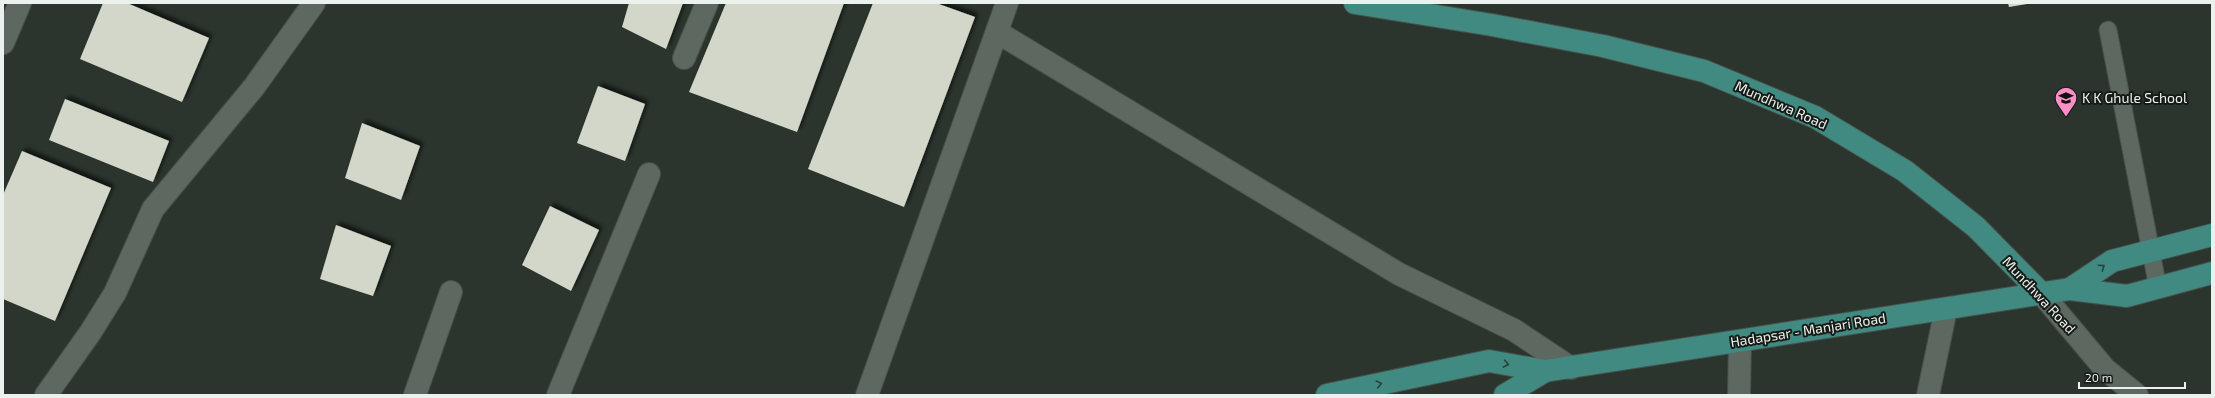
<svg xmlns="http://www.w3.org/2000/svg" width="2215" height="398" viewBox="0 0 2215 398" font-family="'Exo 2',sans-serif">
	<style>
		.building { fill: #d3d7c9; filter: url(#shadow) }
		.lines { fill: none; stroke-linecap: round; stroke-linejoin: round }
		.lane-casing { stroke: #47504a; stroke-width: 19 }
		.street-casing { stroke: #47504a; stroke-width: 24 }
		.primary-casing { stroke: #47504a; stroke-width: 24 }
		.lane { stroke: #5d6860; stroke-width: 17 }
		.street { stroke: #5d6860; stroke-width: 22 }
		.primary { stroke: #408a81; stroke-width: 22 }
		.oneway { stroke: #25423d }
		.labels { text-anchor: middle; stroke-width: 4; stroke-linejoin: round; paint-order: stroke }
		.poi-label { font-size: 14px; fill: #ebf2ed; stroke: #171b18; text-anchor: start }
		.street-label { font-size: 14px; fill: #ebf2ed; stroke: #171b18 }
	</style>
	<defs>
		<filter id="shadow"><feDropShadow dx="3.5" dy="-3.5" stdDeviation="2" flood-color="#0009"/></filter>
	</defs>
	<rect width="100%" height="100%" fill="#2b352e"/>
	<g class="building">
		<path d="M103,3H127L209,38L182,102L80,59Z"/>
		<path d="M629,3H683L666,49L622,27Z"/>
		<path d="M726,3H844L797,132L689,92Z"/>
		<path d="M873,3H936L975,17L904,207L808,169Z"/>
		<path d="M2008,3H2027V4L2009,7Z"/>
		<path d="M598,86L645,104L625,161L577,143Z"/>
		<path d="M65,99L169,141L153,182L49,140Z"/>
		<path d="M362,123L420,146L401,200L345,178Z"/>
		<path d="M22,151L111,188L55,321L3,299V195Z"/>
		<path d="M550,206L599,230L571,291L522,265Z"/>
		<path d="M336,225L391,246L373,296L320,279Z"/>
	</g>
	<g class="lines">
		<g class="lane-casing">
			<path id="lane" d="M2108,30L2158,288"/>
		</g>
		<g class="street-casing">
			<g id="street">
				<path d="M997,32L1399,274L1514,330L1571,368"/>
				<path d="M3,43L20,3"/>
				<path d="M684,58L707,3"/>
				<path d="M2042,294L2105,369L2137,395"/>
				<path d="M46,395L90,333L115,293L153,209L254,87L314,3"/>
				<path d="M415,395L451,292"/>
				<path d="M558,395L649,174"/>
				<path d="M867,395L1007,3"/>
				<path d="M1739,395L1740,341"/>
				<path d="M1928,395L1946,309"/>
			</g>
		</g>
		<g class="primary-casing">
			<g id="primary">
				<path d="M1355,3L1492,25L1603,46L1704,71L1815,117L1905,171L1976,227L2042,294"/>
				<path d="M2070,289L2112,261L2212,235"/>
				<path d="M1327,395L1489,361L1545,371L2070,289L2127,296L2212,273"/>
				<path d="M1505,395L1545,371"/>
			</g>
		</g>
		<use href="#lane" class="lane"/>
		<use href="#street" class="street"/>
		<use href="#primary" class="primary"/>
	</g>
	<defs><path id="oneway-chevron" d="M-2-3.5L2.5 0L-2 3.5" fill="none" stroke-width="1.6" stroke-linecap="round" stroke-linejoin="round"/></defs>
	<g class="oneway">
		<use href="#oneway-chevron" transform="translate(2102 267) rotate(-34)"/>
		<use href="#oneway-chevron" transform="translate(1506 364) rotate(11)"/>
		<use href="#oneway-chevron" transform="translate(1379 384) rotate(-12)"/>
	</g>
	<defs>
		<g id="school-pin" transform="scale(1.15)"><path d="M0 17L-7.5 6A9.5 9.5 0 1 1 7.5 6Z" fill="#fa8fc6" stroke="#171b18"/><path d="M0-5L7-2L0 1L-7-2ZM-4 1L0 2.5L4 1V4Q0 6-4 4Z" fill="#111"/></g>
	</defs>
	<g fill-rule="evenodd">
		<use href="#school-pin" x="2066" y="98"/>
	</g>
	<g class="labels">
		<g class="poi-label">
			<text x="2082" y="103">K K Ghule School</text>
		</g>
		<g class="street-label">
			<text transform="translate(1781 105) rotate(24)" y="5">Mundhwa Road</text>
			<text transform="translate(2039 295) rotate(47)" y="5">Mundhwa Road</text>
			<text transform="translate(1808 330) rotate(-9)" y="5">Hadapsar - Manjari Road</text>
		</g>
	</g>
	<rect width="2215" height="398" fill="none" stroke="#ebf2ed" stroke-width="8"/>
	<path d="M2079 382v6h106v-6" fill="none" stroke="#ebf2ed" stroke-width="2"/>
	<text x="2085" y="382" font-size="12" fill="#ebf2ed" stroke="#171b18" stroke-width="3" paint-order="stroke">20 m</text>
</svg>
